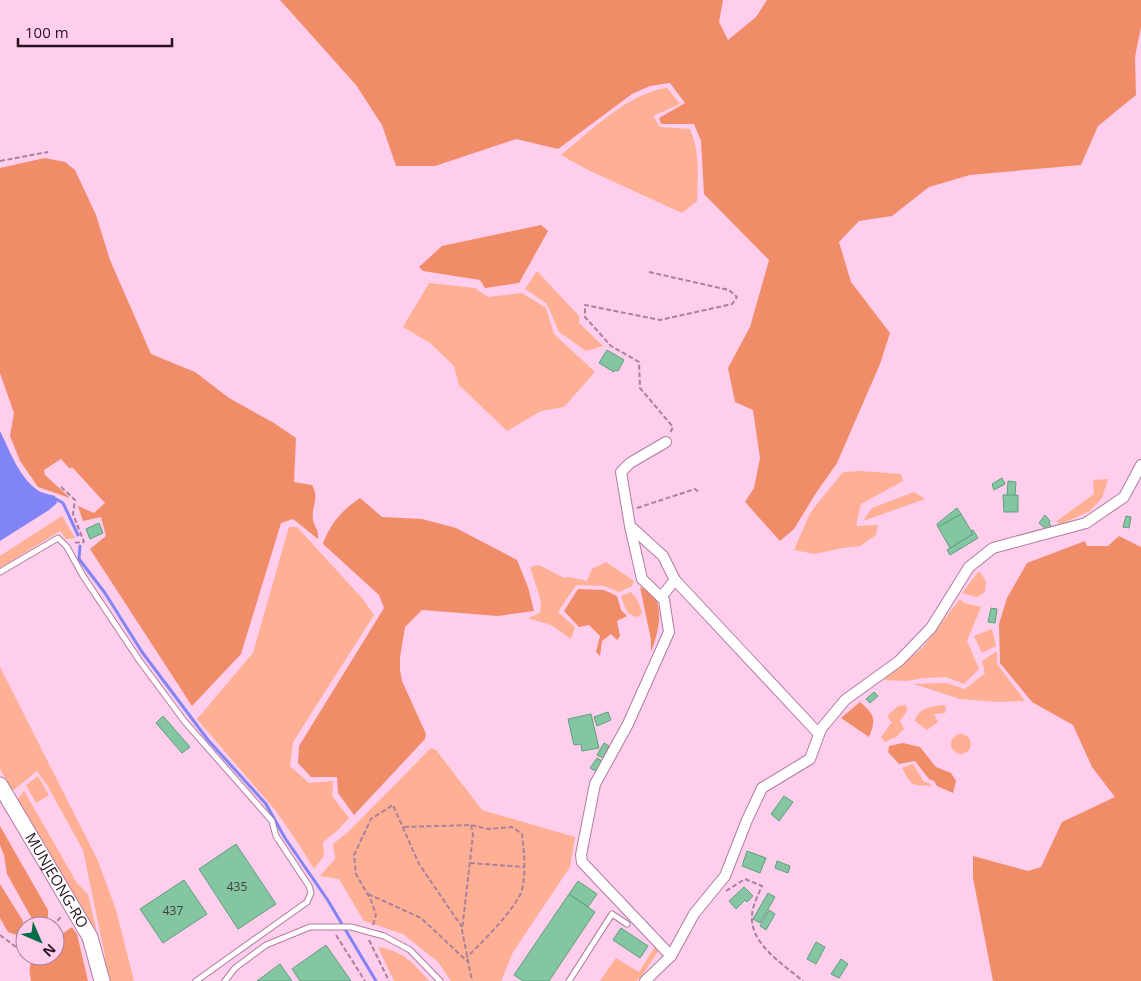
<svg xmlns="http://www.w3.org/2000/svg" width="1141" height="981" viewBox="0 0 1141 981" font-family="'Open Sans',sans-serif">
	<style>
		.green { fill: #feaf94 }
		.forest { fill: #f18c69 }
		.water { fill: #8184f5 }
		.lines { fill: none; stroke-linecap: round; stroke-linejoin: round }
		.stream { stroke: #8184f5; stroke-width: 3 }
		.building { fill: #84c6a2; stroke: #5d9e7c }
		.service-casing { stroke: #b27ba0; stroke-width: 7 }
		.minor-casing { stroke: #b27ba0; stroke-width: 12 }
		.secondary-casing { stroke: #b27ba0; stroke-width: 17 }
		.path { stroke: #a8829b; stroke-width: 2; stroke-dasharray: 5 2.5; stroke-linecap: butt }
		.service { stroke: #fff; stroke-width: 5 }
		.minor { stroke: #fff; stroke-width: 10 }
		.secondary { stroke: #fff; stroke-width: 15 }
		.labels { text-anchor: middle; stroke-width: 4; stroke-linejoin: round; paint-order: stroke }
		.number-label { font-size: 12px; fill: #3e3f41 }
		.street-label { font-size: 15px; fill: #271221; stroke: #ffceed }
	</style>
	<rect width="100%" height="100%" fill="#ffceed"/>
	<g class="green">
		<path d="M667,88L680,104L653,116L660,127L690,129C700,154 698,174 697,201L682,213L588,170L561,155C591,131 628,93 667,88Z"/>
		<path d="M537,271L579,316V323L603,346L586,351L559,332L547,304L525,289Z"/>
		<path d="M429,283L475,288L488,297L522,293L546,308L554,334L595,372L564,407L541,411L507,431L459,385L454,366L430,343L403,327Z"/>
		<path d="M861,471L901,474L903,481L861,504L856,526L878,525L876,535L860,546L842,548L815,554L794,550L810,513L843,472Z"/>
		<path d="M1108,479L1102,498L1090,511L1059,525L1057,521L1094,494L1093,480Z"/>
		<path d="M914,492L925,499L863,521L872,508Z"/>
		<path d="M62,516L75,538L66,539L60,531L0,568V556Z"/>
		<path d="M289,527H297L362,598L374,615L293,742L290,766L309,783L333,781L332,796L349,818L337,831L323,842L324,856L314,869L300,846L276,811L197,719L253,653Z"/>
		<path d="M606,562L634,581L632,586L619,592L604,586L576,585L558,612L575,627L571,639L551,625L528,618L540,613L541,601L530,567L539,565L564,578L569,577L587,581L592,569Z"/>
		<path d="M979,571L986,581L985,592L977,597L962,593Z"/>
		<path d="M631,592L638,601L642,613L638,617C626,615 625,607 621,596Z"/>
		<path d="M960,599L964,603L981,607L967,641L979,669L964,684L946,677L923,678L907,681L884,680L923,647Z"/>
		<path d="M992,629L996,646L982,653L974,636Z"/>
		<path d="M997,651V664L1025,701L999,702L960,699L914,684L946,683L965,689L985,673L982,661Z"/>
		<path d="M0,667L98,861L116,910L134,981H108L105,956L83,850L47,785L37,771L15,789L12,790L0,769Z"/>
		<path d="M906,705L907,711L900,721L904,729L896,737L885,742L881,737L892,722L889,720L888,715L898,706Z"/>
		<path d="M942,705L946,706L945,713L934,714L938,722L927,730L915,721C918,708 930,707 942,705Z"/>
		<circle cx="961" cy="744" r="10"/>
		<path d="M431,748L436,750L482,810L575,837L570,867L513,952L501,981H451L438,962L403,934L364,921L339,879L320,876L335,859L333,844L348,832Z"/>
		<path d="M913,764L924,782L929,783L932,786C911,785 912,787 902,768Z"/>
		<path d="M38,776L49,795L36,803L26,785Z"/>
		<path d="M24,791L77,883L88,894L97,933L18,799Z"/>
		<path d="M378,947C402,951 413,962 429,981H394Z"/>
		<path d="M655,947L659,950L641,977L636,981H600L616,958L639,972Z"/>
	</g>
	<g class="forest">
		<path d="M280,0H723L719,22L728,40L756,17L767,0H1141V27L1135,57L1136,95L1098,126L1081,165L970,175L929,187L892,216L859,221L839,242L851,282L890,333L880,364L837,463L816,493L794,529L780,541L745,502L754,488L760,458L753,410L735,402L728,368L750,327L769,260L704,194L701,141L694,124H661L659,118L685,103L670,83L650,86L632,94L558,149L516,139L435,166H396L382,125L356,85Z"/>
		<path d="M45,158L65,162L75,170L96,215L110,260L151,354L195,372L229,398L274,423L296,438L294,482L312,485C320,499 311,506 313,520C315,528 319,530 318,539L293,519L281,523L241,654L192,706L90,549L106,536L101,517L83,521L78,506L94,513L105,503L72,467L70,469L61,459L44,470L45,475L70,498L38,487L20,461L10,436L14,413L0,373V168Z"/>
		<path d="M541,225L548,231L519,283L485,288L480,280L423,271L419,267L442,246Z"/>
		<path d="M360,498L382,517L422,519L456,528L517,560L528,587L534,611L498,616L422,610L405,627L400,657V670L402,681L426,734L425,739L354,815L338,793L337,777H311L298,763L299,746L384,608L379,595L323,544C329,525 343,509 360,498Z"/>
		<path d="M1119,536L1141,547V981H993L973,878V856L1028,871L1041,867L1062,822L1115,797L1092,767L1073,725L1032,702L1000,663L999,624L1007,598L1027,563L1085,541L1087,546H1108Z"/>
		<path d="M640,587C644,589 651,592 653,595C665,609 657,637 651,652V640Z"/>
		<path d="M578,589L604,590L617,596L621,610L627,616L617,621L620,636L617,640L611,634L602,641L600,656L596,652L600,636L589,625L579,627L564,611Z"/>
		<path d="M860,702C875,715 876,719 869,737L841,718Z"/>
		<path d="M903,743L920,747L936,767L951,773L956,781L953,793L937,786L934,781L929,779L915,761L899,764L888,752L889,746Z"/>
		<path d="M0,826L48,910V917L41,926H36L7,874L4,855L0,845Z"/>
		<path d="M0,884L23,921L22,937L8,932L0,918Z"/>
		<path d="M72,927L77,934L88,981H31C29,971 28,963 36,956H55V939Z"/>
	</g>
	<path class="water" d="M0,431C10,451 18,475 36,489C40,493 49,494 55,496L57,503L49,510L0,541Z"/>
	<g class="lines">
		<g class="stream">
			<path d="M56,499L63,503L78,535"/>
			<path d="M80,546L79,559L105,593L142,652L208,740L266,804L285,838L327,899L376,981"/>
		</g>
	</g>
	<g class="building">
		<path d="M607,350L624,360L618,371L615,370L614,372L599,363Z"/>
		<path d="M1002,478L1005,484L994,490L992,484Z"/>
		<path d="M1008,481L1016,482L1015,496H1007Z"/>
		<path d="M1003,495H1018V512H1004Z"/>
		<path d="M957,508L961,514L938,527L937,524Z"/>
		<path d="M961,514L973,534L950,548L938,527Z"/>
		<path d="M1045,515L1050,521L1049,523L1051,526L1047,530L1039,523Z"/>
		<path d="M1126,516L1131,517L1129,528L1123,527Z"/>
		<path d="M99,523L103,533L90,539L86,529Z"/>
		<path d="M973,530L978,538L950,555L947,550L973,534L971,531Z"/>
		<path d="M991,608L997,609L995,623L988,622Z"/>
		<path d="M874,692L878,696L870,703L866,699Z"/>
		<path d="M608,712L611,720L597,726L594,717Z"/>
		<path d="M591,714L599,748L582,751L581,744L574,745L568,719Z"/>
		<path d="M163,716L190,747L182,753L156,723Z"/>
		<path d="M604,743L609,746L603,758L597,755Z"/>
		<path d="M597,758L602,761L596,771L590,768Z"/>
		<path d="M784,796L793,802L779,821L771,814Z"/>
		<path d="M236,844L276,904L238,929L199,869Z"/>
		<path d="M747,851L766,858L760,873L742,866Z"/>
		<path d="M777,861L790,866L788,873L775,868Z"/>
		<path d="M184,880L207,914L163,943L140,909Z"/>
		<path d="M578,881L597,894L588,907L569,894Z"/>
		<path d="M744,887L753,896L747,902L745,900L736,909L729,901Z"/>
		<path d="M768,893L775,897L760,923L753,919Z"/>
		<path d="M569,894L595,912L549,981H523L514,975Z"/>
		<path d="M769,910L775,914L766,930L760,926Z"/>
		<path d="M621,928L648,946L640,958L613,940Z"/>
		<path d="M816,942L825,947L816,964L807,959Z"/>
		<path d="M326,945L351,981H300L292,969Z"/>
		<path d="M841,959L848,964L839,978L831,974Z"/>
		<path d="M280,964L292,981H257Z"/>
	</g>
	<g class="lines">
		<g class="service-casing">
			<g id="service">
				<path d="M0,572L58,538L67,547L83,576L139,660L185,722L272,821L276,836L309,886L311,893L307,902L196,981"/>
				<path d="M225,981L235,968L266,945L310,927H351L384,936L410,950L440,981"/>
				<path d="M569,981L612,914L627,924"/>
			</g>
		</g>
		<g class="minor-casing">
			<g id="minor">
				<path d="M666,442L630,463L621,472L630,526L663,556L675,580L819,734"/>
				<path d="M630,526L642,579L664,600L669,632L628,724L595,784L581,855L582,862L671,956"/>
				<path d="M661,597L675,580"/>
				<path d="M645,981L671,956L694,914L725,876L747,820L762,788L810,759L821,729L845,700L899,661L931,628L969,567L993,548L1086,523L1124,497L1141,465"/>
			</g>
		</g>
		<g class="secondary-casing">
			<g id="secondary">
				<path id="s1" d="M0,785L90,937L102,981"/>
			</g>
		</g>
		<g class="path">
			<path d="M0,161L48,152"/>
			<path d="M649,272L729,290L737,297L732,304L660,320L585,305V317L611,346L639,362L640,388L673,427L670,433"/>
			<path d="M61,487L75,500L73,514L84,542L73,543"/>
			<path d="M637,508L695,489L700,493"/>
			<path d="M471,825L473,835L462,930L472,981"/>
			<path d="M404,827L471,825L488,829L512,827L522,834C524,850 527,881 520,895C507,918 485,939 467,957"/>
			<path d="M470,863L525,867"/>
			<path d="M726,891L745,879L762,886C758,895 752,907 752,916C750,944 784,965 803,981"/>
			<path d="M368,894L421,918L468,962"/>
			<path d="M373,925L376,915L371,900L356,874L354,855L371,819L393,805L419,864L462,927"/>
			<path d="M52,926L62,916"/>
			<path d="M0,935L16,947L25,950"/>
			<path d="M336,935L365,981"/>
			<path d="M369,940L389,981"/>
		</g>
		<use href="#service" class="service"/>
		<use href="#minor" class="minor"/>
		<use href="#secondary" class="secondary"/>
	</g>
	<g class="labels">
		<g class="number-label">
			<text x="237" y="891">435</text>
			<text x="173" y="915">437</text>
		</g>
		<g class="street-label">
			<text dy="5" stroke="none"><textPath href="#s1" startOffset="111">MUNJEONG-RO</textPath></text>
		</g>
	</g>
	<g transform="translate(40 941) rotate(135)"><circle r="24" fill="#ffceed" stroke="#a9839b"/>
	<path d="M0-4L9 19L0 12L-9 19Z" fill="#006d46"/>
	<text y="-8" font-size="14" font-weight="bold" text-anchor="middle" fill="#271221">N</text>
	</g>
	<path d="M18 38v8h154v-8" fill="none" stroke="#271221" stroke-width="2.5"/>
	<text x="25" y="38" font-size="15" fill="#271221" stroke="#ffceed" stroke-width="4" paint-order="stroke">100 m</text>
</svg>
